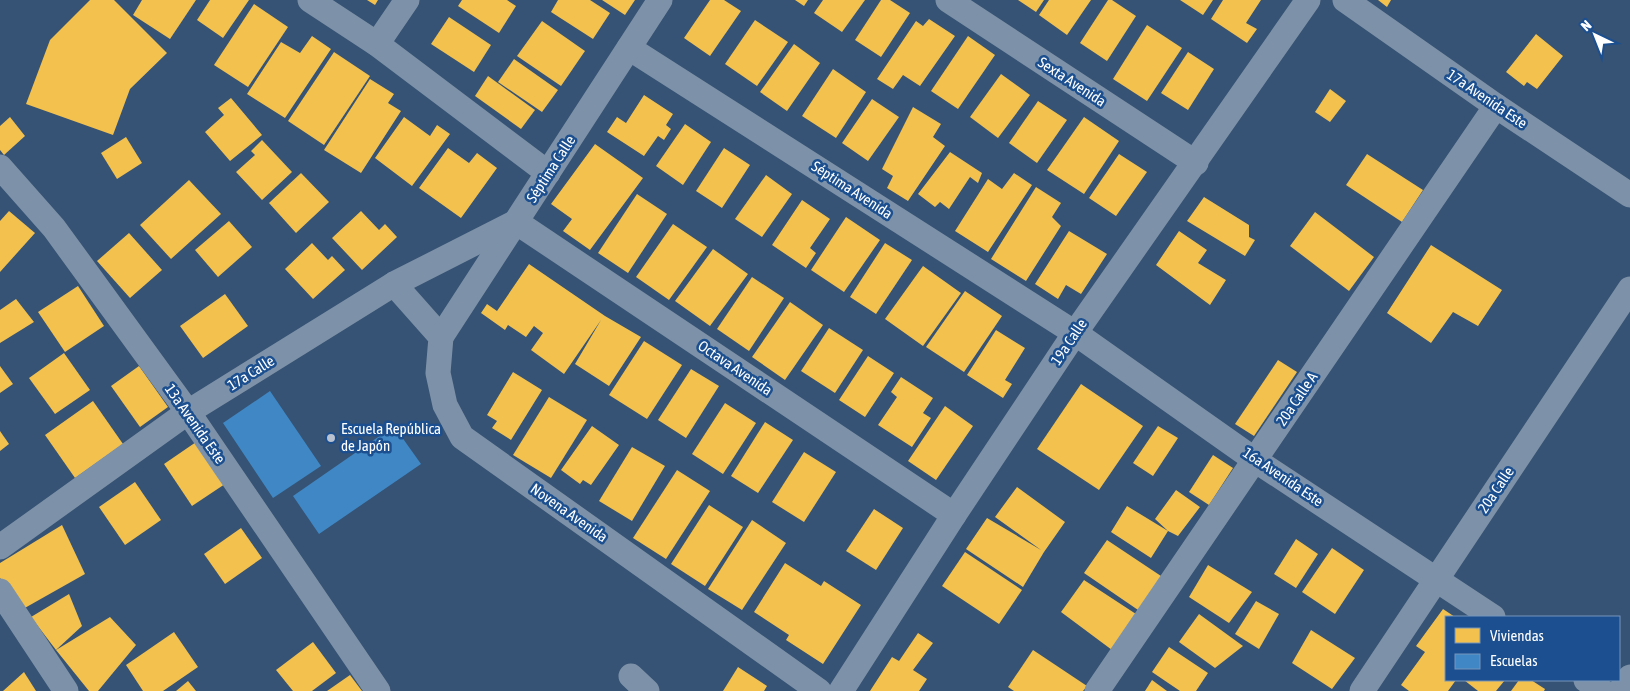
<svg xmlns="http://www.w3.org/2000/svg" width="1630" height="691" viewBox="0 0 1630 691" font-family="'Asap Condensed',sans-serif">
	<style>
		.homes { fill: #f2c14e }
		.schools { fill: #3f88c5 }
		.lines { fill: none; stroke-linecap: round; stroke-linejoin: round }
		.minor { stroke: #7d92a8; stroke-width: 25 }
		.poi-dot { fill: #b9c2ce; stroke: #1b4f8f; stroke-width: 2 }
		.labels { text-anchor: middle; stroke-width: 5; stroke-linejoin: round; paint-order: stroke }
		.street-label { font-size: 15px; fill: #fff; stroke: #1b4f8f }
		.poi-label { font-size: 15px; fill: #fff; stroke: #1b4f8f; text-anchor: start }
	</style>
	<rect width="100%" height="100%" fill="#365274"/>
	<g class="homes">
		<path d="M90,0H114L167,53L130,89L113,135L26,104L50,40Z"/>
		<path d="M142,0H196L170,39L133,15Z"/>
		<path d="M210,0H249L223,38L197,20Z"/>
		<path d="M367,0H378L375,5Z"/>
		<path d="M462,0H507L516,6L499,33L458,6Z"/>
		<path d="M558,0H590L610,13L593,39L551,12Z"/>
		<path d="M602,0H635L625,15Z"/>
		<path d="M710,0H724L741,11L710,56L684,38Z"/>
		<path d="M795,0H808L804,6Z"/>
		<path d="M823,0H865L842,32L814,13Z"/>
		<path d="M881,0H890L910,13L881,57L855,40Z"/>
		<path d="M1018,0H1044L1036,12Z"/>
		<path d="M1049,0H1091L1067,35L1039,15Z"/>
		<path d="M1108,0H1112L1136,16L1107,61L1080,43Z"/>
		<path d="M1180,0H1213L1203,15Z"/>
		<path d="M1223,0H1261L1246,23L1257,29L1247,43L1211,19Z"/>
		<path d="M1378,0H1391L1387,7Z"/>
		<path d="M254,4L288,27L248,87L214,65Z"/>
		<path d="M449,17L491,45L474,72L431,44Z"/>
		<path d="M929,19L955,36L920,86L903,75L893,89L877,79L916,21L923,26Z"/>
		<path d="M755,20L788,42L757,86L725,64Z"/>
		<path d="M542,21L585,51L561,86L517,56Z"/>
		<path d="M1147,25L1182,48L1147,101L1113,79Z"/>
		<path d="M1536,34L1563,56L1537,89L1527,82L1524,86L1506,72Z"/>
		<path d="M312,36L331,49L285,118L247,94L281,42L300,53Z"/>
		<path d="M968,36L995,55L958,109L931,91Z"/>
		<path d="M794,44L820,63L787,111L760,92Z"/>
		<path d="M334,52L370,76L324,145L288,121Z"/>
		<path d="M1188,52L1214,69L1188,110L1161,93Z"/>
		<path d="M514,59L558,90L542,112L498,82Z"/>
		<path d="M833,69L866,92L836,138L802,116Z"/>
		<path d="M1001,74L1030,95L998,138L970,117Z"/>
		<path d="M488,76L535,110L521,129L475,96Z"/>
		<path d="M370,79L394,94L388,103L401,111L361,173L324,150Z"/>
		<path d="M1330,89L1346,101L1330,122L1315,112Z"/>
		<path d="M644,95L673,114L666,125L671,129L664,140L658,136L644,156L607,132L617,117L626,123Z"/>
		<path d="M231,98L262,135L230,161L205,132L224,115L218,108Z"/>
		<path d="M872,99L899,117L868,161L842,143Z"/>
		<path d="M1038,101L1067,120L1037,163L1009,143Z"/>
		<path d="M913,107L941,124L933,137L945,146L908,201L887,188L893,176L882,169Z"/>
		<path d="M10,117L25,136L4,155L0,150V126Z"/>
		<path d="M404,117L430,136L437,125L450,134L412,186L375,158Z"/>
		<path d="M1084,117L1119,141L1084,194L1047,170Z"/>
		<path d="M685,124L711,142L683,185L656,166Z"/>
		<path d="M126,137L142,163L117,179L101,153Z"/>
		<path d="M262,140L292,172L262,200L236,172L255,155L251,151Z"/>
		<path d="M595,144L643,178L590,250L563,231L572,219L551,204Z"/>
		<path d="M448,148L469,163L477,153L497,168L461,218L419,188Z"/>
		<path d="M724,148L750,165L722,208L696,191Z"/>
		<path d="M950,152L982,173L978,183L970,177L949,209L940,202L935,207L918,194Z"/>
		<path d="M1119,154L1147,172L1116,216L1089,198Z"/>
		<path d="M1367,154L1423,190L1402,222L1346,185Z"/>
		<path d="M301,173L329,202L296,233L269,203Z"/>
		<path d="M1014,173L1032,185L988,252L955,231L988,179L1002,189Z"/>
		<path d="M766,175L792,194L762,237L735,219Z"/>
		<path d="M189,180L221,214L171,259L140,225Z"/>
		<path d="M1036,187L1061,203L1052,217L1061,226L1026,281L991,259Z"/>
		<path d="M637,194L667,214L628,273L598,253Z"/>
		<path d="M1204,197L1249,225V237L1255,240L1245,256L1187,221Z"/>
		<path d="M802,200L830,219L810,248L816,253L806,268L772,245Z"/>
		<path d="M9,211L35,233L0,272V221Z"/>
		<path d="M361,211L379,230L385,224L397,237L362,270L332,238Z"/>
		<path d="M1315,212L1374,257L1349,291L1290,246Z"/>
		<path d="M846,217L880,240L844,292L811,270Z"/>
		<path d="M229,221L252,247L218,277L195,250Z"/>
		<path d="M673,224L707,247L669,300L636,277Z"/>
		<path d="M1069,231L1107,254L1081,294L1066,285L1058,299L1035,284Z"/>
		<path d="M1179,231L1207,250L1198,263L1226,280L1210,305L1156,265Z"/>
		<path d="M129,233L162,270L130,298L97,261Z"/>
		<path d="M312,243L328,260L332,256L345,270L313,299L285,269Z"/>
		<path d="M885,243L912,260L876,314L850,297Z"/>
		<path d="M1431,245L1502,290L1478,326L1453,312L1431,343L1387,313Z"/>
		<path d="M713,249L748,274L710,326L675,301Z"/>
		<path d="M529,264L605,316L641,337L609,386L575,364L601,320L564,374L531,350L543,333L534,326L526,337L508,325L505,330L481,313L487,304L497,311Z"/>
		<path d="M923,266L961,293L923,346L885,319Z"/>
		<path d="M752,277L784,298L749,351L717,329Z"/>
		<path d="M78,286L104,326L65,352L38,312Z"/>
		<path d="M965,291L1002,316L964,372L926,347Z"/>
		<path d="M225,294L248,326L203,358L180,326Z"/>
		<path d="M16,299L34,322L0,343V310Z"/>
		<path d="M790,302L823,325L785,380L752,357Z"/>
		<path d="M829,328L863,350L835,393L801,371Z"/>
		<path d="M996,330L1025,348L1005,380L1012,384L1003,398L967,375Z"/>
		<path d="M644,341L682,365L647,419L609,395Z"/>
		<path d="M64,353L90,390L55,414L29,378Z"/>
		<path d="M868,356L894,373L865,417L839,400Z"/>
		<path d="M1278,360L1297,372L1254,436L1235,424Z"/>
		<path d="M0,366L13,384L0,393Z"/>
		<path d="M139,366L168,407L140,427L111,386Z"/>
		<path d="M691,369L719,386L686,438L658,420Z"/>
		<path d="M513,372L542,390L511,440L492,428L497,421L487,415Z"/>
		<path d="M901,377L933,398L923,413L931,418L912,447L878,425L897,397L891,392Z"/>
		<path d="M1081,384L1143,426L1099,490L1037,449Z"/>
		<path d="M549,397L587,420L551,478L513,455Z"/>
		<path d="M93,401L123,444L75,478L45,435Z"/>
		<path d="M725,403L756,423L723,474L692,454Z"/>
		<path d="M945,406L973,426L936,480L908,461Z"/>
		<path d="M765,422L793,440L758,493L731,476Z"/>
		<path d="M592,426L619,445L591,485L583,480L580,484L561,470Z"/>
		<path d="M1158,426L1178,438L1153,476L1133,463Z"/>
		<path d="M0,431L9,444L0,451Z"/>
		<path d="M199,440L228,482L192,506L164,464Z"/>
		<path d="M632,447L665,466L632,521L599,501Z"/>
		<path d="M804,452L836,472L804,522L772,502Z"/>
		<path d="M1213,455L1233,468L1209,505L1189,492Z"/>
		<path d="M677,470L710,491L666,559L633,538Z"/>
		<path d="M135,482L161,520L125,545L99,507Z"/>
		<path d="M1017,487L1065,522L1044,552L1023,587L966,549L987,518L1041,550L995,517Z"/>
		<path d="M1176,490L1200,507L1178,536L1168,531L1151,558L1111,532L1127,506L1168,531L1155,519Z"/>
		<path d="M709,505L743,527L705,586L671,564Z"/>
		<path d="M874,509L903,528L876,570L846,551Z"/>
		<path d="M752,520L786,543L742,610L708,589Z"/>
		<path d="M62,525L85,574L23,609L0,578V563Z"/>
		<path d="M241,528L262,558L225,584L204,554Z"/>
		<path d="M1296,539L1318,554L1296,588L1274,574Z"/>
		<path d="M1107,540L1164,578L1141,612L1084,573Z"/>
		<path d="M1332,548L1364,570L1335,614L1302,592Z"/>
		<path d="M965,552L1022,590L999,624L942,586Z"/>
		<path d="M785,563L821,586L824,581L861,605L823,664L786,640L789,635L754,612Z"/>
		<path d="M1208,565L1252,592L1229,623L1189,597Z"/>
		<path d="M1084,580L1136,614L1112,650L1061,612Z"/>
		<path d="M69,594L82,626L56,650L31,617Z"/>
		<path d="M1256,601L1279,614L1259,649L1235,634Z"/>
		<path d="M1443,609L1455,617H1446V680H1456L1448,691H1409L1401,685L1425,652L1416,646Z"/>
		<path d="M1199,614L1243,646L1215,668L1179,642Z"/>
		<path d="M110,617L136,645L98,691H89L56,650Z"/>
		<path d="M1311,630L1355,658L1332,689L1292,663Z"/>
		<path d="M174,632L198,667L163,691H143L126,665Z"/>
		<path d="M918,633L933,643L913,670L927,679L919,691H870L892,657L899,661Z"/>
		<path d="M313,642L336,673L312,691H293L276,670Z"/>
		<path d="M1169,647L1208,673L1196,691H1180L1152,672Z"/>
		<path d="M1033,650L1087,686L1083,691H1014L1008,687Z"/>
		<path d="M738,667L767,686L764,691H723Z"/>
		<path d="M24,672L36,691H3Z"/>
		<path d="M350,675L362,691H327Z"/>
		<path d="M1152,680L1167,691H1145Z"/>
		<path d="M1464,680H1505L1496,691H1478Z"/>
		<path d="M1519,680H1531L1545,689L1544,691H1511Z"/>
		<path d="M188,681L196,691H176Z"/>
	</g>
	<g class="schools">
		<path d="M270,391L321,466L273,498L223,423Z"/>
		<path d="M394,426L421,464L319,534L293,496Z"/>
	</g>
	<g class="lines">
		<g class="minor">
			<path d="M310,0L377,44L548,173"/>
			<path d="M948,0L1196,163"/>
			<path d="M1345,0L1496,106L1630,195"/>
			<path d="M377,44L407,0"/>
			<path d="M629,48L1075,333L1255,460L1493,617"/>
			<path d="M0,167L54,228L188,412L378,691"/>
			<path d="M394,284L441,337L438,373L445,405L462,437L819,691"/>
			<path d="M441,337L660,0"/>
			<path d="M0,547L188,412L394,284L516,222L954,515"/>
			<path d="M0,591L66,691"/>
			<path d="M631,676L647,691"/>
			<path d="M1586,680L1602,691"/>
			<path d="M841,691L954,515L1075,333L1308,0"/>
			<path d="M1097,691L1496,106"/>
			<path d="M1362,691L1630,289"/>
			<path d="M1620,691L1630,677"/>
		</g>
	</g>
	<circle class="poi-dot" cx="331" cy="438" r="5"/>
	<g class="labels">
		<g class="street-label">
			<text transform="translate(1072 82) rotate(33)" y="5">Sexta Avenida</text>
			<text transform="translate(1487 99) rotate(34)" y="5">17a Avenida Este</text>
			<text transform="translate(551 169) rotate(-57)" y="5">Séptima Calle</text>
			<text transform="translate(852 190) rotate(33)" y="5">Séptima Avenida</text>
			<text transform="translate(1069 342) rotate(-56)" y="5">19a Calle</text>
			<text transform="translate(735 368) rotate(34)" y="5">Octava Avenida</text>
			<text transform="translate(251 373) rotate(-32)" y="5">17a Calle</text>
			<text transform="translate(1297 399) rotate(-56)" y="5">20a Calle A</text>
			<text transform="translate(195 424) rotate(55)" y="5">13a Avenida Este</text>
			<text transform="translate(1283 477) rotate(34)" y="5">16a Avenida Este</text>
			<text transform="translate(1496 490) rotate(-56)" y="5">20a Calle</text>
			<text transform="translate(569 513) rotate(35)" y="5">Novena Avenida</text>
		</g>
		<g class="poi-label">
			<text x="341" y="434">Escuela República<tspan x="341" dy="17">de Japón</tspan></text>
		</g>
	</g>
	<rect x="1445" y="616" width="175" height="65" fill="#1b4f8f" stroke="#7695bc"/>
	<rect x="1455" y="628" width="25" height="15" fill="#f2c14e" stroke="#7695bc"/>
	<text x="1490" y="641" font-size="15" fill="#ffffff">Viviendas</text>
	<rect x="1455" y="654" width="25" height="15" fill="#3f88c5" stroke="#7695bc"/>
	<text x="1490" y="666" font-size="15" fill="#ffffff">Escuelas</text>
	<g transform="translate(1595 35) rotate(317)" stroke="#1b4f8f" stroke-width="4" paint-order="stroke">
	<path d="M0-4L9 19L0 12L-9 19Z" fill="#ffffff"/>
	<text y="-8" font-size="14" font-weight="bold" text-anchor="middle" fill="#ffffff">N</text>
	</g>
</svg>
